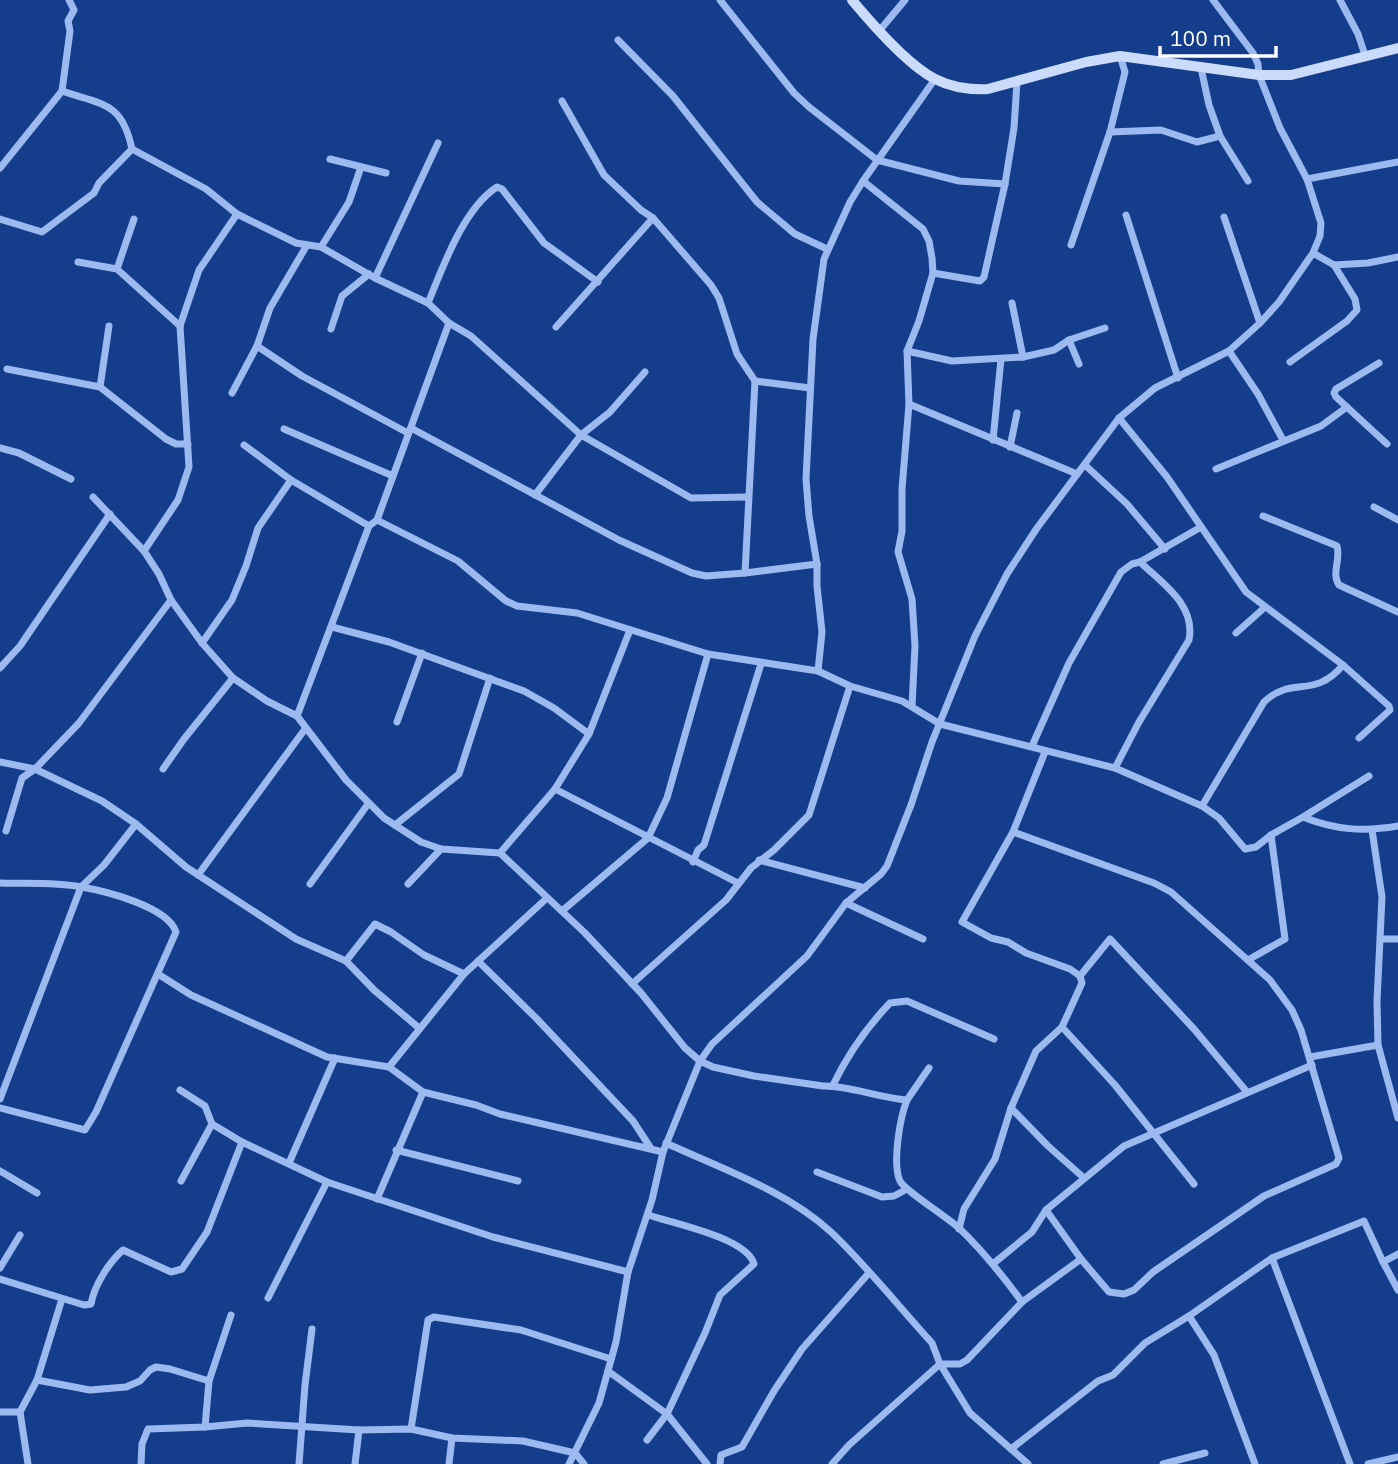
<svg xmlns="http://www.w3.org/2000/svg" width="1398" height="1464" viewBox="0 0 1398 1464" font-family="'IBM Plex Sans',sans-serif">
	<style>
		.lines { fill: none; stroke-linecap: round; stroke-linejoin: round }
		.street { stroke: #9dbaf0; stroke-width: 7 }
		.secondary { stroke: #cbdbfb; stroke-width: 10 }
	</style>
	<rect width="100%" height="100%" fill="#143d8c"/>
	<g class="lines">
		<g class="street">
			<path d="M720,0L794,93L809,107L877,160L959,181L1005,184"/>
			<path d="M1340,0L1358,34L1365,55"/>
			<path d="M880,30L905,0"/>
			<path d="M618,40L673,96L757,202L795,234L827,249"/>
			<path d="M1201,68L1209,105L1220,136L1248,181"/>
			<path d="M62,91C103,105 122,102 132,149L206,189L237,214L296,243L321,247L375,278L428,303L449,323L471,336L581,435L691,498L748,497"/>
			<path d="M562,101L604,175L641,210L653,218L711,285L719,298L737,354L755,381L810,388"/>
			<path d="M1110,132L1161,130L1197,142L1220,136"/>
			<path d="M330,159L386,173"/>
			<path d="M0,168L62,91L70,31L68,21L74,10L69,0"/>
			<path d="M1307,179L1398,162"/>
			<path d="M863,181L923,229L929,241L932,258L933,273L919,321L907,351L909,404L902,489V531L898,552L912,599L915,646L912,706"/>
			<path d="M1126,215L1178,378"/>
			<path d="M1224,217L1260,323"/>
			<path d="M0,219L42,232L94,193L99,183L132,149"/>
			<path d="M1071,245L1110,132L1125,72L1120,56"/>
			<path d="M321,247L349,202L361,167"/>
			<path d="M1313,253L1334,265L1368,263L1398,257"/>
			<path d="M78,262L117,269L180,326"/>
			<path d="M117,269L134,219"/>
			<path d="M933,273L980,281L984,277L1005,184L1014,128L1017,82"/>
			<path d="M375,278L438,143"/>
			<path d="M428,303C443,267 463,209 497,187L502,189L544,243L598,282"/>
			<path d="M1012,303L1023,357"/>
			<path d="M556,327L653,218"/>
			<path d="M331,329L342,296L369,274"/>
			<path d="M1069,340L1079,364"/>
			<path d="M257,346L302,376L408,433"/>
			<path d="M907,351L952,361L1023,357L1054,350L1069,340L1105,328"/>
			<path d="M1229,351L1258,394L1283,440"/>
			<path d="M1290,362L1347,321L1357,310L1355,299L1334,265"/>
			<path d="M1379,363L1336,389L1334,393L1336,397L1387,444"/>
			<path d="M7,369L100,387L166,439L176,444H188"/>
			<path d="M100,387L109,326"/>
			<path d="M232,393L257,346L270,308L307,245"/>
			<path d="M909,404L1077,474"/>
			<path d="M1119,418L1167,477L1246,592L1343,665L1389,706L1390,710L1359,738"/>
			<path d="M411,428L619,540L692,573L706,576L745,573L817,564"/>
			<path d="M284,429L393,476"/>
			<path d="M993,440L1001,359"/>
			<path d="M244,445L291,480L369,526"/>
			<path d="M1010,447L1017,413"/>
			<path d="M0,448L19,453L71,479"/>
			<path d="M1085,465L1127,504L1165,549"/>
			<path d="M1216,469L1321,426L1347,407"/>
			<path d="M535,495L581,435L610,412L645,372"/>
			<path d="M93,497L144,551L159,574L171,600L202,643L233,678L267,701L297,716L346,780L384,818L421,842L441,849L500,853L585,933L641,993L685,1048L700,1061L713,1067L754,1076L823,1086C846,1085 881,1098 907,1100C900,1117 892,1164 900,1181C904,1190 947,1217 959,1228C983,1251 1003,1276 1022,1302"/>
			<path d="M1374,507L1398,520"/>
			<path d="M1263,516L1337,546C1341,560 1331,573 1339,585L1398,612"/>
			<path d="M377,520L458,561L506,601L517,606L577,613L708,654L818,671L850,686L902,701L940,724L1115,768L1202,806L1219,818L1245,849L1256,847L1271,835L1303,817C1335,830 1364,832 1398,826"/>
			<path d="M144,551L178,500L189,467L180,326L199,270L237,214"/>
			<path d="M1140,562L1201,527"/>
			<path d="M745,573L755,381"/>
			<path d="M332,627L389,642L524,691L554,708L589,734"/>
			<path d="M1236,633L1264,608"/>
			<path d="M202,643L232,600L246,566L258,528L291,480"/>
			<path d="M0,668L20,646L110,514"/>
			<path d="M818,671L822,632L817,586V564L809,516L806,479L813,339L824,259L850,202L863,181L935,79"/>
			<path d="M297,716L369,526L377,520L449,323"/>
			<path d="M397,722L422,653"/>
			<path d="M1032,746L1069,663L1121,572L1132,564L1140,562C1163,584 1196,605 1189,640L1139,722L1115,768"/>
			<path d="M0,762L35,769L102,801L136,824L186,867L296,939L346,961L375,924L391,932L424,955L464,974"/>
			<path d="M163,769L184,739L233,678"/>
			<path d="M555,789L738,883"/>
			<path d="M1202,806L1264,702C1292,675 1314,700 1343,665"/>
			<path d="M1303,817L1369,776"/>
			<path d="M395,825L459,774L490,678"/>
			<path d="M1372,830L1382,897L1377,1001L1378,1045L1398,1118"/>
			<path d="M6,831L22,778L35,769L79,723L171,600"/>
			<path d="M1013,832L1154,883L1171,892L1270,980L1292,1010L1301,1030L1339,1158L1336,1164L1264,1196L1153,1272L1134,1290L1124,1294L1109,1292L1081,1259L1046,1210"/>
			<path d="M500,853L555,789L589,734L630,630"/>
			<path d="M759,860L865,888"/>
			<path d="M693,862L698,850L704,845L761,664"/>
			<path d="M198,875L305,729"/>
			<path d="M0,883C26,884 55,882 81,887C106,891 168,907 176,932L96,1112L85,1130L0,1108"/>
			<path d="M310,884L368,804"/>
			<path d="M408,884L441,849"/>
			<path d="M846,903L923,939"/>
			<path d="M562,911L648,838L667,798L708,654"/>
			<path d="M1381,939H1398"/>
			<path d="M1248,960L1285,939L1271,835"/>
			<path d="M346,961L374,990L419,1028"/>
			<path d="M478,961L537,1019L633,1121L650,1147"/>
			<path d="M158,974L191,995L327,1057L389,1067L423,1092L476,1105L500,1114L663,1152"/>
			<path d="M1080,976L1110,939L1194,1029L1247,1092"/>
			<path d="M632,984L726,900L751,868L774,850L809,815L850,686"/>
			<path d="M1062,1027L1115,1085L1194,1184"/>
			<path d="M1310,1057L1378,1045"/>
			<path d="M389,1067L464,974L547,898"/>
			<path d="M833,1085C848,1054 866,1028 890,1003L907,1001L994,1039"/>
			<path d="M180,1090L205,1106L212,1124L242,1142L327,1182L493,1237L628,1272"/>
			<path d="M0,1099L81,887L104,865L136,824"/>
			<path d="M907,1100L929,1068"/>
			<path d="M1011,1108L1048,1146L1084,1178"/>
			<path d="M666,1143C722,1169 785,1190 831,1232C866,1265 899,1307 932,1343L940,1364L970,1413L1028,1464"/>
			<path d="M396,1150L518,1181"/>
			<path d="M289,1163L335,1058"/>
			<path d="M0,1171L37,1193"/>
			<path d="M817,1172L882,1197L894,1196L907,1189"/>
			<path d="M181,1181L212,1124"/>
			<path d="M377,1199L423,1092"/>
			<path d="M959,1229L964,1209L995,1159L1011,1108L1036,1051L1062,1027L1082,983L1080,976L1070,969L1026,953L1008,942L991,938L962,922L1013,832L1045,752"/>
			<path d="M1398,1254L1383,1262L1398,1290"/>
			<path d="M1272,1258L1350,1464"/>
			<path d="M994,1263L1032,1232L1046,1210L1124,1146L1312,1065"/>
			<path d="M0,1268L20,1235"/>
			<path d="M0,1279L84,1305L91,1304C94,1286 109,1262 123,1250L171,1272L182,1269L207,1232L242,1142"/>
			<path d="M268,1298L327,1182"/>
			<path d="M1189,1316L1214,1355L1255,1464"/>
			<path d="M608,1371L667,1414L707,1464"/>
			<path d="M37,1380L90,1390L126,1387L140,1381L150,1370L156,1367L170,1369L209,1381"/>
			<path d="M0,1412H20"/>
			<path d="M205,1427L209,1381L231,1315"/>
			<path d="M411,1429L428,1320L434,1317L521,1330L611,1359"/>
			<path d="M647,1440L667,1414L705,1333L720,1295L754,1264C747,1238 673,1223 648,1215"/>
			<path d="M1011,1449L1098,1381L1113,1375L1145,1343L1189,1316L1272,1258L1364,1221L1383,1262"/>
			<path d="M28,1464L20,1412L37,1380L62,1299"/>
			<path d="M141,1464L142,1444L148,1429L205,1427L247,1423L359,1430L411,1429L452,1438L523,1441L575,1453L584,1464"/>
			<path d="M299,1464L305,1385L312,1329"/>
			<path d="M355,1464L359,1430"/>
			<path d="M449,1464L452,1438"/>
			<path d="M569,1464L599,1403L616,1342L628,1272L652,1200L663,1152L700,1061L712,1044L807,956L846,903L881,874L887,866L911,805L932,742L975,636L1007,574L1037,528L1119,418L1155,388L1229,351L1260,323L1279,302L1313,253L1320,236L1321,223L1307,179L1280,128L1259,75L1258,64L1253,53L1213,0"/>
			<path d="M720,1464L721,1455L742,1447L774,1391L802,1349L868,1274"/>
			<path d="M832,1464L849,1445L940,1364H960L967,1360L1022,1302L1081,1259"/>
			<path d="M1163,1464L1205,1453"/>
			<path d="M1368,1464L1398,1457"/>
		</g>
		<path class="secondary" d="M852,0C872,24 908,65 935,79C951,87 970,90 988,89L1086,62L1120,56L1259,75H1291L1398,48"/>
	</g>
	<path d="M1160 46v10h116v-10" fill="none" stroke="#ffffff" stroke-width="3.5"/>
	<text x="1170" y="46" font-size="21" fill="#ffffff" stroke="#143d8c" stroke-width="5" paint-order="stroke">100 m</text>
</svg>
